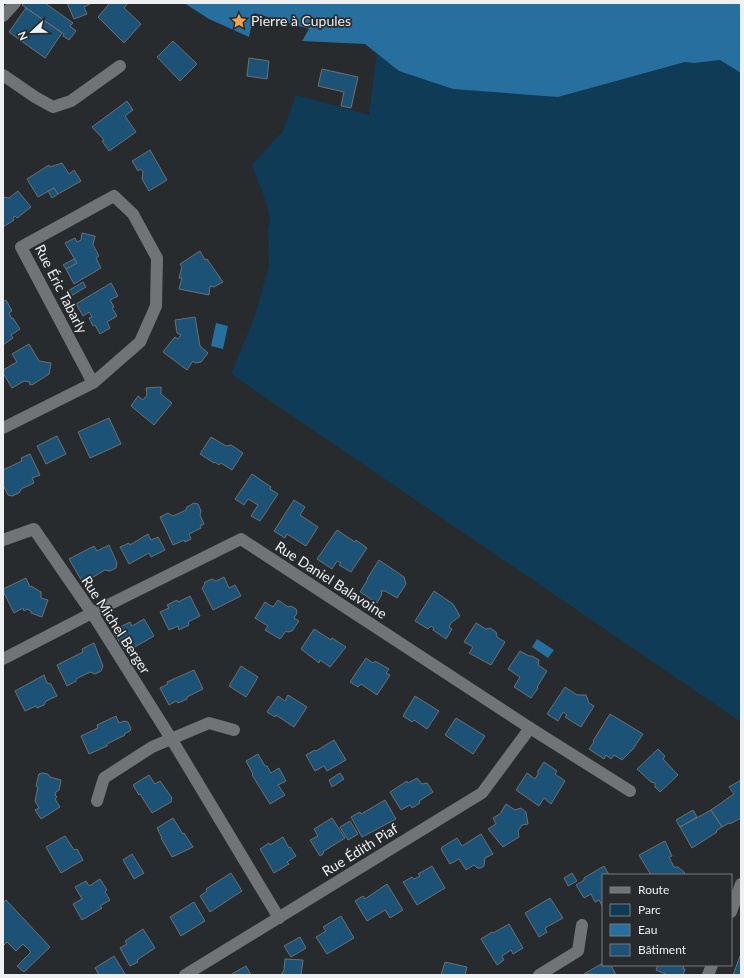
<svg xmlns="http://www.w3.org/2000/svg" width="744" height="978" viewBox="0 0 744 978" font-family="Lato,sans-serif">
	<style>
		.green { fill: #0f3b57 }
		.water { fill: #276f9e }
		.building { fill: #1b5275; stroke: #6d7072 }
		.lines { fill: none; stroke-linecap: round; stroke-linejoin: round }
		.street { stroke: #717476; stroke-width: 12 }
		.labels { text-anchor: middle; stroke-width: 3.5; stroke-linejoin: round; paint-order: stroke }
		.poi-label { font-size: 14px; fill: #eff0f2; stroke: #282b2d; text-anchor: start }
		.street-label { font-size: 14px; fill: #eff0f2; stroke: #282b2d }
	</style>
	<rect width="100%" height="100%" fill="#282b2d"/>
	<path class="green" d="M377,53L399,71L558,97L685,62L694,63L720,60L741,73V722L231,374L255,316L269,266L268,230L270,219L266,202L252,165L283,131L296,95L369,115Z"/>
	<g class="water">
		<path d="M184,3H741V73L720,60L694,63L685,62L558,97L453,89L399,71L365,44L302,41L309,29L254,13L249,37L209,19Z"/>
		<path d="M216,323L228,326L223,349L211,346Z"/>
		<path d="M537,639L554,650L548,658L532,647Z"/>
	</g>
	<g class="building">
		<path d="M24,3H45L73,23L70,26L76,31L69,40L63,36L64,34L22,5Z"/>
		<path d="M67,3H92L84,7L87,14L74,19Z"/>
		<path d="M110,3H128L124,8L141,24L124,43L98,17Z"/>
		<path d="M26,8L62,33L45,58L9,32Z"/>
		<path d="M173,41L197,64L180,81L157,57Z"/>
		<path d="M249,58L269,61L267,79L247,76Z"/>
		<path d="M322,69L358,77L351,108L341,106L344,92L318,86Z"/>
		<path d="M127,101L133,110L125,116L136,132L109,151L102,141L104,140L92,127Z"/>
		<path d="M150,150L167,180L149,191L142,179L143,172L141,169L138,171L132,161Z"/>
		<path d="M62,163L69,174L74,170L81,181L58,194L54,188L38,197L27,179L49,165L50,167Z"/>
		<path d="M54,188L58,194L52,198L48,191Z"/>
		<path d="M18,191L31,207L17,218L15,216L13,218L14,220L3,227V197L9,198Z"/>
		<path d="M82,233L95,236L93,245L99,256L96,258L101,268L74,284L66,269L77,263L65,243L75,238L77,242L81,240Z"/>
		<path d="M200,251L205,260L207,259L223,282L214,287L210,286L209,295L179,289L182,278H179L182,267L180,264Z"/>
		<path d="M74,259L77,263L66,269L63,265Z"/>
		<path d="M83,282L86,287L71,296L68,291Z"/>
		<path d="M111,283L118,296L110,300L114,307L112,308L117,316L107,322L110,328L100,334L95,325L93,326L89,318L92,317L89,312L83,316L76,304Z"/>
		<path d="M6,300L12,311L9,313L12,319L13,318L20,329L11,335L13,338L3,345V302Z"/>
		<path d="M195,317L200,346L208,353L201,362L195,363L193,361L187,370L163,352L175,337L178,339L181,335L177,333L175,320Z"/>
		<path d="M29,344L39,361L51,363L49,374L32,385L29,384L30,382L24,381L12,388L3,373V370L17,362L12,354Z"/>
		<path d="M161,387V394L172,403L154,425L131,406L138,396L143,400L147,395L146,388Z"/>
		<path d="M109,418L121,444L90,458L78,432Z"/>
		<path d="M57,436L66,454L46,464L37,446Z"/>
		<path d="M211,437L226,446L231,445L243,453L232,470L221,463L219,465L215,462L214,463L200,454Z"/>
		<path d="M30,454L40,475L32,478L34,483L21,489L19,493L12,496L8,495L3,485V470L22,461L21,458Z"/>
		<path d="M252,474L271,487L270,489L278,494L260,521L251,516L258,505L248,499L244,505L235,499Z"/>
		<path d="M294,500L305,507L300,515L318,527L306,546L287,534L285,538L274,531Z"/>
		<path d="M194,503L198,504L201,511L200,515L204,524L200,526L201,528L189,534L191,539L185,542L184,540L173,545L160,517L168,513L173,516L186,510L187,507Z"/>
		<path d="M337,530L355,542L356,540L367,548L351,572L339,565L341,563L337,561L332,569L317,559Z"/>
		<path d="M148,534L151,540L158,537L165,550L151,557L149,553L129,564L120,547L129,543L130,545Z"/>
		<path d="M109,545L117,563L116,568L110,571L105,570L83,583L69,559L94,546L97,551Z"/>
		<path d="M379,560L404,577L406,584L397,598L385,591H381L382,594L377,603L360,592L368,579H367Z"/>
		<path d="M224,577L229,588L235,585L241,596L213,610L202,588L204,586L205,582L212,579L216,581Z"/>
		<path d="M26,578L30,587L31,586L41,592V598L48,600L42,617L31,613V611L27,609L24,611L23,608L14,613L3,591V589Z"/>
		<path d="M434,591L453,604L460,616L451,623L449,627L452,629L446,639L433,630L434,628L431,626L428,629L415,621Z"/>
		<path d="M190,596L200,616L188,622L189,625L179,630L178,626L169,630L160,612L169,608L167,605L177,600L178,602Z"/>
		<path d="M278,600L288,607L291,606L296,609L297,613L294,618L299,621L292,631L288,632L286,631L280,639L265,630L268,626L255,618L265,602L273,607Z"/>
		<path d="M144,619L154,636L133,648L131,645L124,649L115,635L122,630L120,627L130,622L132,626Z"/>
		<path d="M476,623L486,629L490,628L496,632L497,637L505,642L491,665L469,653L473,647L464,642Z"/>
		<path d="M314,629L331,640L332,638L346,647L330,667L320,660L319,663L301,649Z"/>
		<path d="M94,643L103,666L101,671L95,674L90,672L76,679V681L67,686L57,665L83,652L82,649Z"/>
		<path d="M520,651L529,656H532L539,660L538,665L547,671L537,687L538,688L531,698L514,687L520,677L508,669Z"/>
		<path d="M366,658L373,663L375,661L389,669L386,673L390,675L377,695L361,684L358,687L350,682Z"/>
		<path d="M241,666L258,677L246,697L229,686Z"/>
		<path d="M194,670L203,689L187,697V699L178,703L176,701L169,705L160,688L168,684L167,682Z"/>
		<path d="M44,675L47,683L51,684L57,696L46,701L44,705L37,708L36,706L25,711L15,691Z"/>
		<path d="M565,687L577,695H586L589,703L594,706L581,727L565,717L567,715L563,712L558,721L547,714Z"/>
		<path d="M288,695L307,707L294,727L276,715L275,717L267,712L278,696L285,701Z"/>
		<path d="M415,696L439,711L427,729L414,720L412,722L403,716Z"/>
		<path d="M610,714L643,734L633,749L622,760L614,755L611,759L606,755L604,759L589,749L594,742L593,741Z"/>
		<path d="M116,716L119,723L124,721L128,722L131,728L130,731L124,734L125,735L107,744V746L89,754L81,736L98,728L97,725Z"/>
		<path d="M456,718L485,736L473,754L445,735Z"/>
		<path d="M334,740L346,760L327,771L324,766L315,771L306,755L315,750L316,751Z"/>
		<path d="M658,749L665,756L663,759L678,775L660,792L655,787V783L651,782L637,769Z"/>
		<path d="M258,754L265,766H267L271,773L279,768L286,781L278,785L285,795L270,804L252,775L253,774L246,761Z"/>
		<path d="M544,762L557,771L555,774L565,781L551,804L544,798L539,806L516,790L527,773L535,779L538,774V771Z"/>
		<path d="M42,773L48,774L50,777L61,780L59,790L56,792L55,795L57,797L55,799L60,807L41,819L35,810L39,808L35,801L38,787L36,786L39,774Z"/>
		<path d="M340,773L344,779L332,787L329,780Z"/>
		<path d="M149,775L155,784L160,781L172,798L171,802L152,813L140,794L139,795L133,785Z"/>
		<path d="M417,778L422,784L427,783L433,792L419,801L420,803L412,808L410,805L401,810L390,792L407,781L408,783Z"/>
		<path d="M741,780V818L730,824L729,823L722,827L711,810L734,794L729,787Z"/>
		<path d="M385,800L396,819L362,837L351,817L360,812L361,814Z"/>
		<path d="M506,804L515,810L521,808L526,812L528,824L522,825L518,831L519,837L503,847L488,829L496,824L493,818L500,814Z"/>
		<path d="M693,810L697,817L680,827L676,820Z"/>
		<path d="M711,810L722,827L716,831L717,832L692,848L680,827Z"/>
		<path d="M173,818L183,834L184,833L193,847L172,857L161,838H162L157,828Z"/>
		<path d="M332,818L345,838L324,851L323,854L320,856L310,840L318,836L314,829Z"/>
		<path d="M350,821L358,834L348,840L340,827Z"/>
		<path d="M481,834L493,854L485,858L484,866L481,868H477L474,865L466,870L459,859L450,864L441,849L442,847L457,838L462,846Z"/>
		<path d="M65,836L74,850L77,849L83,860L61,873L46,847Z"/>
		<path d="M283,837L289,848L290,847L296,856L287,862L289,864L274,873L260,849L269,843L270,845Z"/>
		<path d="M665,841L672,856L669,857L674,867H678L684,872L685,875H651L639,855Z"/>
		<path d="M132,854L144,873L134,879L123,860Z"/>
		<path d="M432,866L445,888L417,905L403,882L412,877L414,879L420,876L418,874Z"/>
		<path d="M604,866L609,875H603V907L599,900L595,902L591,894L584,898L576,885L584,880V878Z"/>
		<path d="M231,873L242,891L210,912L200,896L207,891L206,889Z"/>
		<path d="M572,873L577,881L568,886L564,878Z"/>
		<path d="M100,879L107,890L105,892L110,900L100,906L102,908L82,920L73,904L82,899L75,887L86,881L89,886Z"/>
		<path d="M387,884L403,910L390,918L385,910L367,921L355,901L363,896L365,899Z"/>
		<path d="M550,898L563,918L545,928L547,932L539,937L525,913Z"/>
		<path d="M6,900L50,947L24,972L17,966L31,952L23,944L16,951L7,942L3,946V903Z"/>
		<path d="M194,902L205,921L181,936L170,917Z"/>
		<path d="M341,916L354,938L327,954L316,937L326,931L323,927Z"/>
		<path d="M509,924L523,948L513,954L511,950L502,956L504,960L497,965L481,939L492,932L493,933Z"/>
		<path d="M143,929L155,948L137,960L138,962L130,966L120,948L127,944L125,941Z"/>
		<path d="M300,937L306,948L291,957L284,946Z"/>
		<path d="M114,956L125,974L122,975H99L95,968Z"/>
		<path d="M740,956L741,957V975H733Z"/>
		<path d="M285,959L303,960L301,975H281L284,970Z"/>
		<path d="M445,962L467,967L465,975H441Z"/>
		<path d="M603,963V965H611L616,975L584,974Z"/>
		<path d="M658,965H684L683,969H685L683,975H668L656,970Z"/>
		<path d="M246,966L251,975H233L232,974Z"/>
	</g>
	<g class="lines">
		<g class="street">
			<path d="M3,16L15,3"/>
			<path d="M3,75L35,97L53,107L71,101L120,66"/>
			<path d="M3,428L93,383L140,342L156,306L157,258L133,214L114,196L21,247L93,383"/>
			<path d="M3,540L34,529L92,613L172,740L279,918"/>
			<path d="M3,659L92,613L241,539L530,728L630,791"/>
			<path d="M97,801L104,778L152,747L209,723L234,730"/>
			<path d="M731,912L741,884"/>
			<path d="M185,975L482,793L530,728"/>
			<path d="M539,975L578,951L582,925"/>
			<path d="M708,975L712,965"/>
		</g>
	</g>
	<defs>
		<g id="sight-bare" transform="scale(1.2)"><path d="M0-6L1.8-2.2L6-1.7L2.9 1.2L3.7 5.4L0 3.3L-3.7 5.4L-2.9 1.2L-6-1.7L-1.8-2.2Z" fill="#f9a04c" stroke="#282b2d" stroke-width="2.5" paint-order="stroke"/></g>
	</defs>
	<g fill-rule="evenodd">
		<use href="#sight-bare" x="239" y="21"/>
	</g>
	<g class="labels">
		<g class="poi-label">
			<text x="251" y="26">Pierre à Cupules</text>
		</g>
		<g class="street-label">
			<text transform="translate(61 289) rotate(63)" y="5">Rue Éric Tabarly</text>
			<text transform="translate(331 580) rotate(33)" y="5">Rue Daniel Balavoine</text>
			<text transform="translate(116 625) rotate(57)" y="5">Rue Michel Berger</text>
			<text transform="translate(360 850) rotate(-32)" y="5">Rue Édith Piaf</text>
		</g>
	</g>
	<rect width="744" height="978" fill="none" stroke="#eff0f2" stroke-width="8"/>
	<rect x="602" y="874" width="130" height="92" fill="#282b2d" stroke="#787a7c"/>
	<rect x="610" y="887" width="20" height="6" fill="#717476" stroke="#787a7c"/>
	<text x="638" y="894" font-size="12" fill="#eff0f2">Route</text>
	<rect x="610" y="904" width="20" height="12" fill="#0f3b57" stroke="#787a7c"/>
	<text x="638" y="914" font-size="12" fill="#eff0f2">Parc</text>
	<rect x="610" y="924" width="20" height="12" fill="#276f9e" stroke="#787a7c"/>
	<text x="638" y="934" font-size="12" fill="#eff0f2">Eau</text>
	<rect x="610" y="944" width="20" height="12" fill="#1b5275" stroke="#787a7c"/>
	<text x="638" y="954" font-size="12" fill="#eff0f2">Bâtiment</text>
	<g transform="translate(32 32) rotate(248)" stroke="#282b2d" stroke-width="3" paint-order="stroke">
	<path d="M0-3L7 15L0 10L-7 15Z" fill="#eff0f2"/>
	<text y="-6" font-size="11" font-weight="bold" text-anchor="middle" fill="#eff0f2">N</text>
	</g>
</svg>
